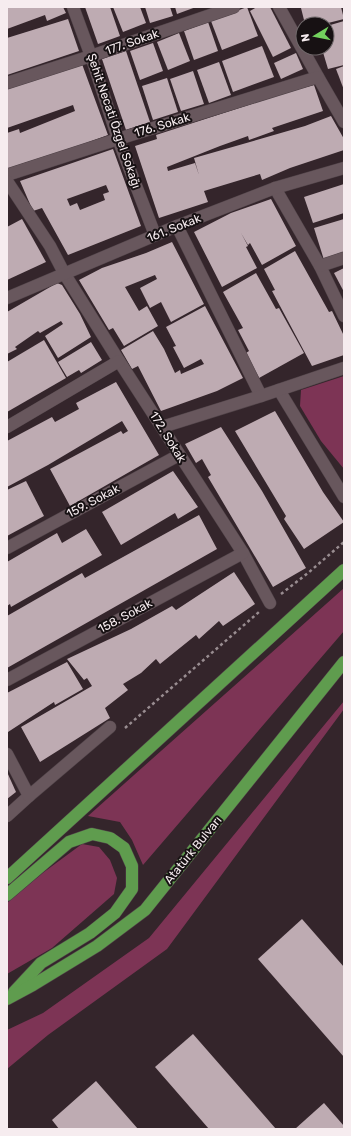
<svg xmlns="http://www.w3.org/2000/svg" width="351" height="1136" viewBox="0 0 351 1136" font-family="Rubik,sans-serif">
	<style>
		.green { fill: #7d3455 }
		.building { fill: #beabb2; fill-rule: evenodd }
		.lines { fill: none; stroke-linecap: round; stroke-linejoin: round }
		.pedestrian-casing { stroke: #504348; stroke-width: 13 }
		.minor-casing { stroke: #504348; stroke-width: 13 }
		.trunk-casing { stroke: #504348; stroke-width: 13 }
		.path { stroke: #998d91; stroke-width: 2.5; stroke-dasharray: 3 3; stroke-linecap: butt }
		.pedestrian { stroke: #68575d; stroke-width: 12 }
		.minor { stroke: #68575d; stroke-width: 12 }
		.trunk { stroke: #5f9c4e; stroke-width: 12 }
		.labels { text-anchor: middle; stroke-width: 4; stroke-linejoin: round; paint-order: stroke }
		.street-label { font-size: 12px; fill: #f6ecef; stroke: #171113 }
	</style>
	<rect width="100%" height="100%" fill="#34252b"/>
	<g class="green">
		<path d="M344,376V469L321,441L300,406L301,390Z"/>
		<path d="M344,588V631L143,865L132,840L120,822L88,816Z"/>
		<path d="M344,701V709L167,949L48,1035L7,1069V1030L43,1013L149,938Z"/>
		<path d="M82,844L99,847L110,860L117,878L114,894L52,948L7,974V903L44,872Z"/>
	</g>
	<g class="building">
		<path d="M7,7H63L66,13L47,21L45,15L7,29Z"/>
		<path d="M85,7H110L120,36L98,44Z"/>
		<path d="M113,7H140L146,23L123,32Z"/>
		<path d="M145,7H170L173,16L150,23Z"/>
		<path d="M175,7H196L177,14Z"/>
		<path d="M247,7L258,36L222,50L211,21Z"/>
		<path d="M257,7H270L291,48L273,57L250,11Z"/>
		<path d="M304,7H341L344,19L324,24H305L301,8Z"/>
		<path d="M68,19L79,51L7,75V38Z"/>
		<path d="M344,21V65L328,69L322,49L317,51L316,48H327V26Z"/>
		<path d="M208,22L218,51L194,60L184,31Z"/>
		<path d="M179,33L190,61L168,70L157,42Z"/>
		<path d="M153,43L163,71L140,80L130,51Z"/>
		<path d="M262,46L274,77L233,92L222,61Z"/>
		<path d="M126,51L150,122L126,130L102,59Z"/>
		<path d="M296,53L303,69L281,79L274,63Z"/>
		<path d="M219,62L231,95L209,103L197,70Z"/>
		<path d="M82,64L108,135L32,163L31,161L7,169V133L19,129L20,133L75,111L73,105L7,128V89Z"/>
		<path d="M344,66V90L336,69Z"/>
		<path d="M193,71L204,104L181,111L170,79Z"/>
		<path d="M167,78L178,112L153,120L142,86Z"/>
		<path d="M314,85L323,111L272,128L274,131L249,140L248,136L220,146L167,167L168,171L195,163L199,175L194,158L305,126L331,116L344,139V150L290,168L262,180L260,174L204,191L208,202L159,218L135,146L157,139L156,135L291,91Z"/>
		<path d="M113,149L141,226L68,255L42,208L33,211L20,181ZM106,185L109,192L103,194L105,200L80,210L77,203L70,206L67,199Z"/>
		<path d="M344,184V213L313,223L304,197Z"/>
		<path d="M271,199L296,246L262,265L250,243L248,245L241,233L248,246L246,247L257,268L222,287L194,232L231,213Z"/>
		<path d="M22,219L46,262L7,280V227Z"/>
		<path d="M344,219V254L324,260L314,228Z"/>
		<path d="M172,242L204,304L171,322L161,302L150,308L140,288L157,279L155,275L125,287L139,311L147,306L158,326L124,346L113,328L109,330L79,280L102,268L146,253Z"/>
		<path d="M295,251L329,312L332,311L344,336V355L312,366L272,291L275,290L264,269Z"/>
		<path d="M344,268V292L334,273Z"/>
		<path d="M256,273L276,309L279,308L304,353L259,378L246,353L249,351L238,330L243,328L223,292Z"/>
		<path d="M57,283L62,285L80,314L91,337L58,358L45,336L63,324L61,321L40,333L38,331L15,347L17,349L7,354V312Z"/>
		<path d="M205,306L243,378L217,391L161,411L138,366L132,369L121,350L153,331L164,349L175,373L180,370L181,374L204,364L201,359L184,368L173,347L176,346L166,327Z"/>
		<path d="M44,340L66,378L7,412V362Z"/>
		<path d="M91,342L102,360L81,373L79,370L67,377L58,362Z"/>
		<path d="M116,382L159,455L70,506L50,469L121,431L123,434L128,431L122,421L48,465L7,487V441L52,417L55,422L79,409L76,403Z"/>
		<path d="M275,411L323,492L344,522L304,549L284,519L286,516L235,431Z"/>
		<path d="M221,427L262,491L306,568L273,587L208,477L211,475L202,459L196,463L185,444Z"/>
		<path d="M173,471L198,507L178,519L175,513L121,545L102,512Z"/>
		<path d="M26,481L44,516L7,536V490Z"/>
		<path d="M199,515L217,549L7,668V616L82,573L85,578Z"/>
		<path d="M86,529L102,555L11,607L10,604L7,606V562L57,533L62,543Z"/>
		<path d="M234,572L255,604L223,626L219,621L199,639L196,635L160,664L156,659L141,673L123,684L128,690L105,708L110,718L40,762L21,727L92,686L87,678L84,680L67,659L131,629L172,606L176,610Z"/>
		<path d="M67,662L83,689L55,705L54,702L8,732L7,729V693Z"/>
		<path d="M7,772L16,792L7,799Z"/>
		<path d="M302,919L344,967V1057L258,959Z"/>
		<path d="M193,1034L276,1129H209L155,1067Z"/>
		<path d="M96,1081L138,1129H59L52,1120Z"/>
		<path d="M324,1103L344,1126V1129H295Z"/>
	</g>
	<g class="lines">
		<g class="pedestrian-casing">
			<path id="pedestrian" d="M7,816L29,796"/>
		</g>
		<g class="minor-casing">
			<g id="minor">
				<path d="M73,7L91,56L118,139L155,235"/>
				<path d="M279,7L318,77L344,122"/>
				<path d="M7,83L91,56L234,7"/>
				<path d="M7,175L118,139L318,77"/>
				<path d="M7,181L50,246L64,273L119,361L243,553L270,603"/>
				<path d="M275,188L320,266L344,316"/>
				<path d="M177,226L261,396"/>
				<path d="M320,266L344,258"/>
				<path d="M7,298L177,226L275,188L344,168"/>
				<path d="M279,390L344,497"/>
				<path d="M7,427L119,361"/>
				<path d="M162,427L261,396L344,368"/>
				<path d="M7,548L179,455"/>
				<path d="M7,680L243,553"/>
				<path d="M7,754L29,796L110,727"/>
			</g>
		</g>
		<g class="trunk-casing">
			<g id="trunk">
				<path d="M7,878L344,570"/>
				<path d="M7,895L69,842L92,834L110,838L124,848L132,866V889L115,913L90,933L41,963L14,992"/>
				<path d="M7,999L33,985L97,946L145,910L344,662"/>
			</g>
		</g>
		<g class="path">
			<path d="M281,594L308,573L344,542"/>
			<path d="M125,728L259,612"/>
		</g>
		<use href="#pedestrian" class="pedestrian"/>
		<use href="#minor" class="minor"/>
		<use href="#trunk" class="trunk"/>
	</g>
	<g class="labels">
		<g class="street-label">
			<text transform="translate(132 42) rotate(-19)" y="4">177. Sokak</text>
			<text transform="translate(114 121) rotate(71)" y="4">Şehit Necati Özgel Sokağı</text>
			<text transform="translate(162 125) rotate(-17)" y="4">176. Sokak</text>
			<text transform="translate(174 228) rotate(-22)" y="4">161. Sokak</text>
			<text transform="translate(168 437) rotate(58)" y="4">172. Sokak</text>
			<text transform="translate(93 501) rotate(-28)" y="4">159. Sokak</text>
			<text transform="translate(125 616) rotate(-28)" y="4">158. Sokak</text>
			<text transform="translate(193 850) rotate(-51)" y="4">Atatürk Bulvarı</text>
		</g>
	</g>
	<rect width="351" height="1136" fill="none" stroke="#f6ecef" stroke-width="16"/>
	<g transform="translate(315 36) rotate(260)"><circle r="19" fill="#171113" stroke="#70696b"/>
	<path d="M0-3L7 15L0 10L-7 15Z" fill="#73d25d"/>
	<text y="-6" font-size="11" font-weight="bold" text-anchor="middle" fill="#f6ecef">N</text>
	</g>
</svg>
